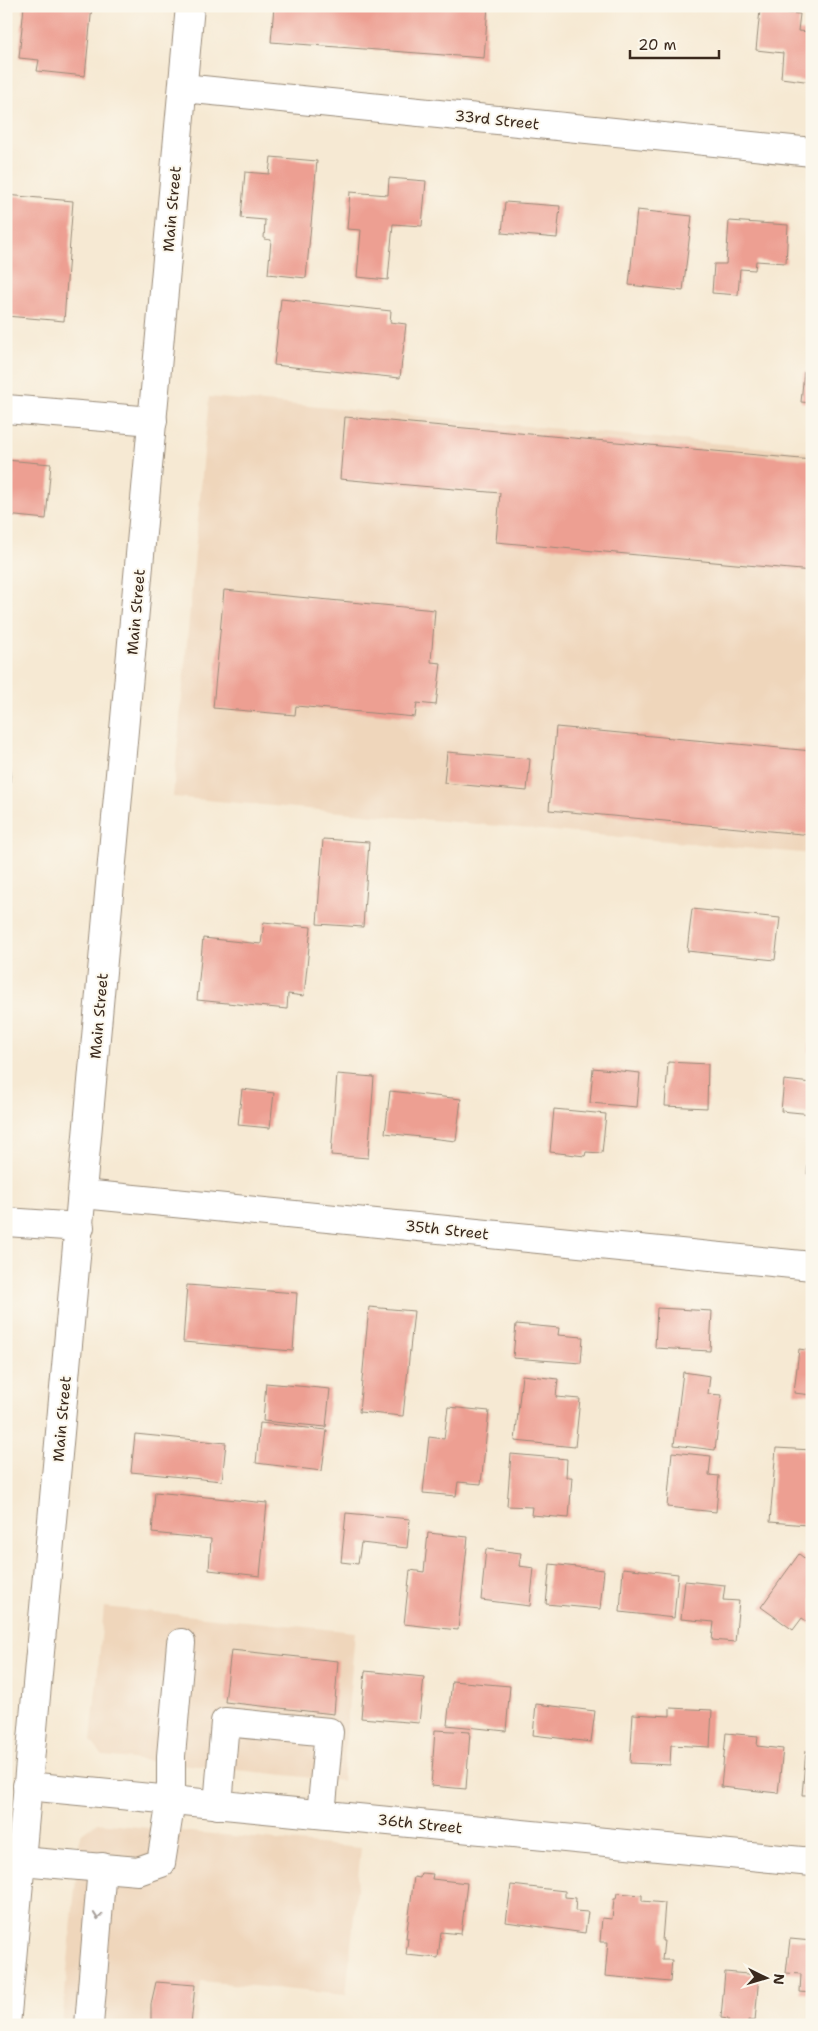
<svg xmlns="http://www.w3.org/2000/svg" width="818" height="2031" viewBox="0 0 818 2031" font-family="'Shantell Sans',sans-serif">
	<style>
		.built { fill: #efd6bb }
		.building { fill: #ed9f92 }
		.lines { fill: none; stroke-linecap: round; stroke-linejoin: round }
		.minor-casing { stroke: #988a78; stroke-width: 30 }
		.major-casing { stroke: #988a78; stroke-width: 30 }
		.minor { stroke: #fff; stroke-width: 28 }
		.major { stroke: #fff; stroke-width: 28 }
		.oneway { stroke: #a79f9a }
		.labels { text-anchor: middle; stroke-width: 4; stroke-linejoin: round; paint-order: stroke }
		.street-label { font-size: 15px; fill: #3b2a1e; stroke: #fbf7ec }
	</style>
	<rect width="100%" height="100%" fill="#fbf7ec"/>
	<filter id="ink" filterUnits="userSpaceOnUse"><feTurbulence type="fractalNoise" baseFrequency=".02" numOctaves="2"/><feDisplacementMap in="SourceGraphic" scale="10" xChannelSelector="R" yChannelSelector="G"/><feConvolveMatrix kernelMatrix="1 2 1 2 8 2 1 2 1" color-interpolation-filters="sRGB"/></filter>
	<filter id="wash" filterUnits="userSpaceOnUse"><feTurbulence type="fractalNoise" baseFrequency=".0096" numOctaves="4" result="noise"/><feDisplacementMap in="SourceGraphic" scale="20" xChannelSelector="R" yChannelSelector="G"/><feGaussianBlur stdDeviation="1.12" result="paint"/><feColorMatrix in="noise" values="0 0 0 0 0 0 0 0 0 0 0 0 0 0 0 0 0 1.4 0 .05"/><feComposite in="paint" operator="in"/></filter>
	<g filter="url(#wash)">
		<rect width="100%" height="100%" fill="#f6e9d3"/>
		<g class="built">
			<path d="M209,397L812,452V854L173,797Z"/>
			<path d="M104,1607L355,1632L342,1781L103,1756L91,1741Z"/>
			<path d="M97,1823L361,1848L346,1995L201,1981L196,2025H62L80,1835Z"/>
		</g>
		<g id="blocks">
			<g class="building">
				<path d="M24,6H92L85,76L37,71L39,60L19,58Z"/>
				<path d="M274,6H488L484,58L271,42Z"/>
				<path d="M760,10L800,14L798,31L812,32V82L781,78L783,53L756,50Z"/>
				<path d="M271,157L317,161L306,278L268,274L271,240L264,239L265,220L241,218L245,172L269,174Z"/>
				<path d="M389,178L426,181L422,226L393,224L388,280L357,277L361,230L347,229L350,192L388,195Z"/>
				<path d="M6,195L73,201L64,321L6,316Z"/>
				<path d="M505,202L560,206L557,238L502,233Z"/>
				<path d="M637,210L692,216L683,291L629,285Z"/>
				<path d="M729,221L788,225L786,263L756,261L755,270L740,269L738,295L712,293L714,264H726Z"/>
				<path d="M281,299L391,311L390,322L406,324L400,378L274,365Z"/>
				<path d="M804,372L812,373V403L801,402Z"/>
				<path d="M345,417L812,460V571L496,542L500,493L340,479Z"/>
				<path d="M6,460L51,464L46,519L6,515Z"/>
				<path d="M224,590L435,610L431,662L441,663L436,705L417,703L415,717L296,706L295,715L213,708Z"/>
				<path d="M556,727L812,751V835L549,810Z"/>
				<path d="M447,752L530,759L527,791L444,783Z"/>
				<path d="M6,770H11L8,819H6Z"/>
				<path d="M323,839L369,842L363,927L317,924Z"/>
				<path d="M692,909L780,918L775,960L687,951Z"/>
				<path d="M264,922L311,927L304,996L288,994L287,1009L197,1000L203,938L261,944Z"/>
				<path d="M810,1035H812V1053L809,1052Z"/>
				<path d="M668,1062L708,1064L707,1108L665,1106Z"/>
				<path d="M593,1068L640,1073L637,1107L590,1103Z"/>
				<path d="M337,1074L374,1077L368,1158L331,1155Z"/>
				<path d="M784,1080L812,1083V1114L781,1111Z"/>
				<path d="M242,1089L274,1093L270,1128L238,1125Z"/>
				<path d="M390,1091L461,1099L456,1141L385,1133Z"/>
				<path d="M554,1109L606,1114L602,1153L586,1152L585,1156L550,1152Z"/>
				<path d="M810,1135H812V1174H807Z"/>
				<path d="M187,1285L297,1293L293,1351L183,1342Z"/>
				<path d="M369,1307L414,1311L403,1416L359,1412Z"/>
				<path d="M657,1308L712,1311L710,1351L655,1348Z"/>
				<path d="M516,1324L559,1328L558,1335L583,1337L581,1363L513,1358Z"/>
				<path d="M799,1349L812,1351V1395L794,1393Z"/>
				<path d="M683,1372L710,1376L708,1394L722,1395L715,1450L674,1445Z"/>
				<path d="M522,1375L558,1379L556,1397L580,1399L575,1447L515,1441Z"/>
				<path d="M266,1383L330,1389L326,1427L263,1421Z"/>
				<path d="M448,1407L489,1411L481,1484L458,1482L456,1496L423,1493L429,1437L444,1439Z"/>
				<path d="M260,1423L327,1430L322,1471L256,1463Z"/>
				<path d="M135,1434L226,1443L222,1481L131,1472Z"/>
				<path d="M776,1448L812,1450V1495H809L807,1525L770,1522Z"/>
				<path d="M672,1452L711,1456L709,1475L719,1476L716,1512L667,1507Z"/>
				<path d="M511,1454L567,1459L566,1477H572L569,1518L531,1515L532,1507L507,1506Z"/>
				<path d="M155,1492L267,1503L260,1576L209,1570L211,1539L152,1533Z"/>
				<path d="M346,1513L410,1519L407,1548L361,1543L358,1564L341,1562Z"/>
				<path d="M428,1533L468,1537L458,1630L404,1624L410,1570L424,1572Z"/>
				<path d="M486,1549L521,1553L519,1566L534,1568L530,1606L481,1600Z"/>
				<path d="M799,1554L812,1564V1625L802,1618L793,1630L761,1607Z"/>
				<path d="M550,1564L604,1570L600,1609L546,1604Z"/>
				<path d="M623,1568L678,1574L674,1618L620,1612Z"/>
				<path d="M685,1581L725,1585L723,1600L739,1601L735,1642L712,1640L714,1622L681,1619Z"/>
				<path d="M231,1650L338,1661L334,1714L225,1702Z"/>
				<path d="M365,1671L424,1677L419,1723L361,1718Z"/>
				<path d="M452,1681L510,1686L506,1731L447,1725Z"/>
				<path d="M536,1704L595,1711L591,1742L533,1735Z"/>
				<path d="M670,1708L712,1710L710,1747L671,1745L670,1765L630,1763L633,1714L670,1716Z"/>
				<path d="M435,1730L470,1732L466,1789L431,1786Z"/>
				<path d="M726,1733L758,1736L757,1746L783,1749L778,1793L721,1787Z"/>
				<path d="M806,1751L812,1752V1795H802Z"/>
				<path d="M421,1873L433,1874L432,1879L467,1883L461,1934L441,1932L438,1958L406,1955L408,1938H406L414,1877L420,1878Z"/>
				<path d="M511,1885L565,1891V1897L576,1898L575,1911L588,1912L585,1933L506,1922Z"/>
				<path d="M617,1893L642,1895V1901L665,1903L662,1941H664L662,1960H672L670,1982L605,1976L608,1942H600L602,1918L612,1919L614,1899H616Z"/>
				<path d="M790,1939L812,1941V1993L800,1992L801,1974L786,1973Z"/>
				<path d="M725,1972L759,1975L755,2021L748,2020V2025H728V2019L721,2018Z"/>
				<path d="M156,1982L195,1985L191,2025H151V2004Z"/>
			</g>
		</g>
	</g>
	<g filter="url(#ink)">
		<use href="#blocks" fill-opacity="0" stroke="#988a78" stroke-width="1"/>
		<g class="lines">
			<g class="minor-casing">
				<g id="minor">
					<path d="M183,88L812,152"/>
					<path d="M6,409L153,421"/>
					<path d="M83,1194L812,1266"/>
					<path d="M6,1222L80,1227"/>
					<path d="M27,1786L812,1862"/>
					<path d="M218,1805L225,1722L329,1732L321,1814"/>
					<path d="M21,1861L138,1871L161,1863L171,1800V1756L181,1643"/>
					<path d="M89,2025L102,1867"/>
				</g>
			</g>
			<g class="major-casing">
				<path id="major" d="M6,2025L190,6"/>
			</g>
			<use href="#minor" class="minor"/>
			<use href="#major" class="major"/>
		</g>
		<defs><path id="oneway-chevron" d="M-2-3.5L2.5 0L-2 3.5" fill="none" stroke-width="1.6" stroke-linecap="round" stroke-linejoin="round" transform="scale(1.25)"/></defs>
		<use class="oneway" href="#oneway-chevron" transform="translate(98 1916) rotate(95)"/>
	</g>
	<g class="labels">
		<g class="street-label">
			<text transform="translate(497 120) rotate(6)" y="5">33rd Street</text>
			<text transform="translate(172 209) rotate(-85)" y="5">Main Street</text>
			<text transform="translate(136 612) rotate(-85)" y="5">Main Street</text>
			<text transform="translate(99 1016) rotate(-85)" y="5">Main Street</text>
			<text transform="translate(447 1230) rotate(6)" y="5">35th Street</text>
			<text transform="translate(62 1419) rotate(-85)" y="5">Main Street</text>
			<text transform="translate(420 1824) rotate(6)" y="5">36th Street</text>
		</g>
	</g>
	<rect width="818" height="2031" fill="none" stroke="#fbf7ec" stroke-width="25"/>
	<g transform="translate(766 1978) rotate(95)" stroke="#fbf7ec" stroke-width="4" paint-order="stroke">
	<path d="M0-4L9 19L0 12L-9 19Z" fill="#3b2a1e"/>
	<text y="-8" font-size="14" font-weight="bold" text-anchor="middle" fill="#3b2a1e">N</text>
	</g>
	<path d="M630 50v8h89v-8" fill="none" stroke="#3b2a1e" stroke-width="2.5"/>
	<text x="638" y="50" font-size="15" fill="#3b2a1e" stroke="#fbf7ec" stroke-width="4" paint-order="stroke">20 m</text>
</svg>
